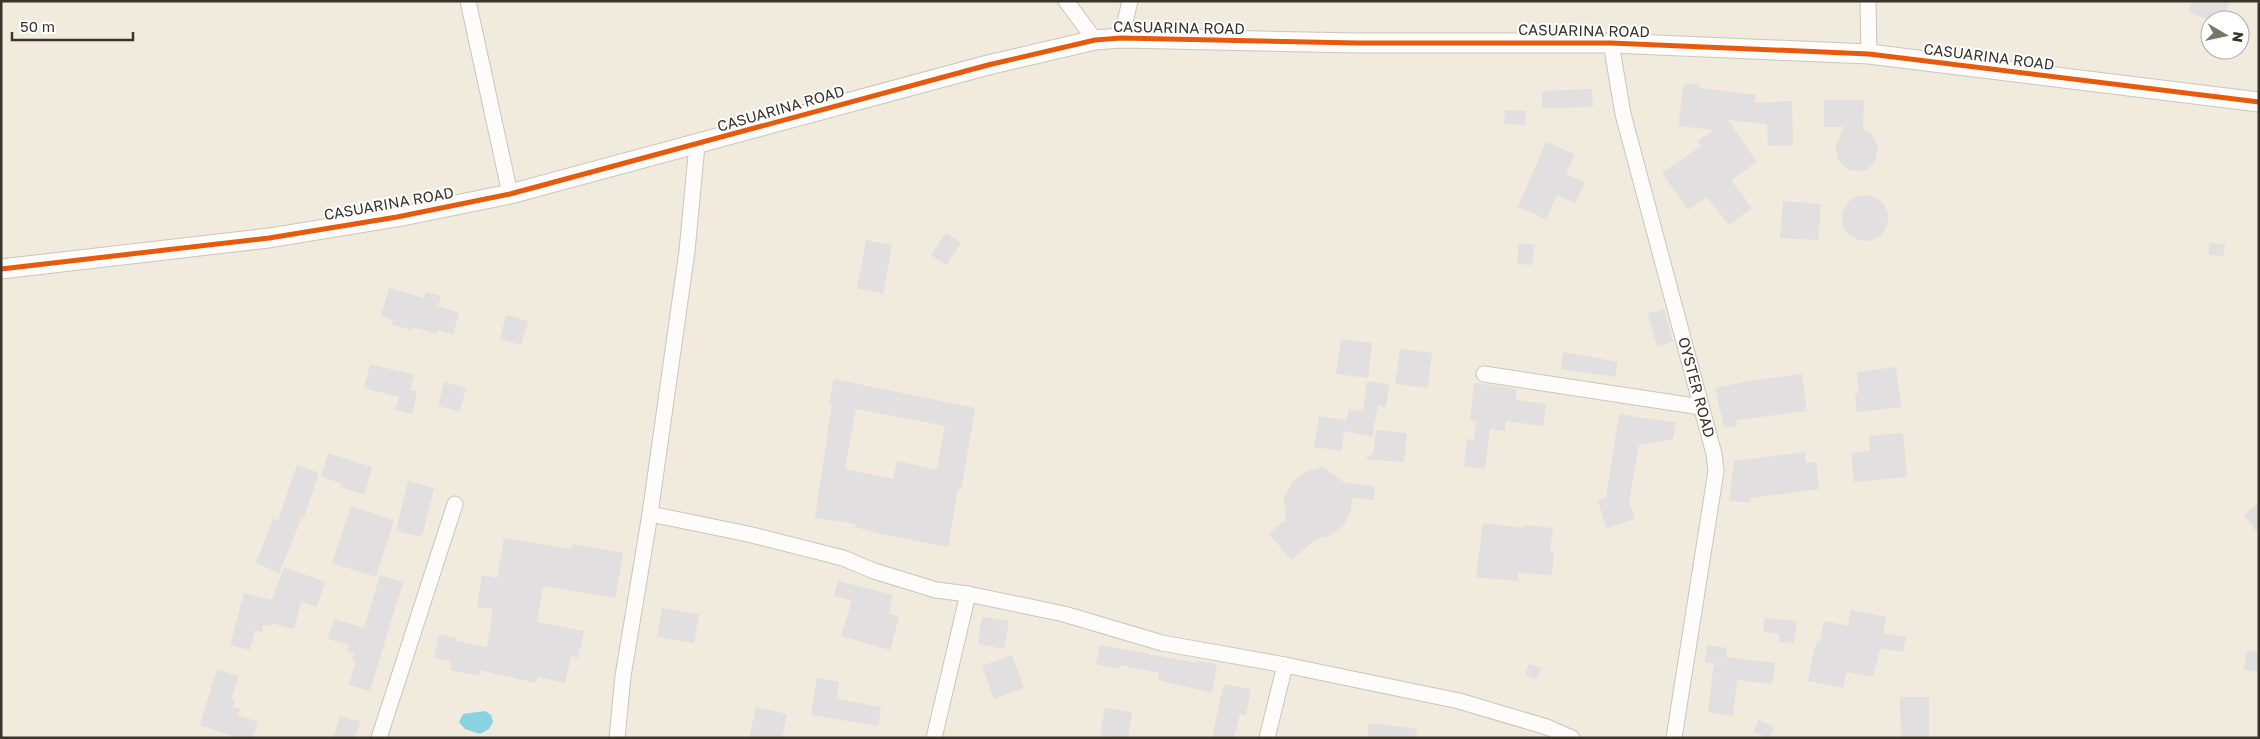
<svg xmlns="http://www.w3.org/2000/svg" width="2260" height="739" viewBox="0 0 2260 739" font-family="'Golos Text',sans-serif">
	<style>
		.water { fill: #88d2e2 }
		.building { fill: #e1dfdf; fill-rule: evenodd }
		.lines { fill: none; stroke-linecap: round; stroke-linejoin: round }
		.minor-casing { stroke: #cac6bb; stroke-width: 17 }
		.tertiary-casing { stroke: #cac6bb; stroke-width: 21 }
		.minor { stroke: #fdfcfa; stroke-width: 15 }
		.tertiary { stroke: #fdfcfa; stroke-width: 19 }
		.cycleway-casing { stroke: #fff; stroke-width: 8 }
		.cycleway { stroke: #e8590c; stroke-width: 5 }
		.labels { text-anchor: middle; stroke-width: 4; stroke-linejoin: round; paint-order: stroke }
		.street-label { font-size: 15px; fill: #39352b; stroke: #fff }
	</style>
	<rect width="100%" height="100%" fill="#f0ebdd"/>
	<path class="water" d="M485,711L491,715L493,722L489,729L480,734L465,729L459,722L463,714Z"/>
	<g class="building">
		<path d="M2192,1H2230L2223,20H2211L2188,12Z"/>
		<path d="M1684,84H1700L1699,88L1756,95L1755,103L1792,101L1793,145L1768,146L1767,124L1728,120L1757,162L1731,180L1752,208L1729,225L1707,197L1688,210L1662,173L1701,146L1698,141L1714,130L1678,126Z"/>
		<path d="M1592,89L1593,107L1542,108V91Z"/>
		<path d="M1824,100H1864L1863,129L1872,135L1878,148L1875,162L1869,168L1863,171L1848,170L1838,160L1836,145L1844,127H1824Z"/>
		<path d="M1505,110L1526,111L1525,125L1504,124Z"/>
		<path d="M1546,142L1575,154L1566,174L1585,182L1575,203L1557,195L1546,219L1518,207Z"/>
		<circle cx="1865" cy="218" r="23"/>
		<path d="M1783,201L1821,204L1818,240L1780,238Z"/>
		<path d="M946,233L961,243L946,265L931,255Z"/>
		<path d="M866,240L892,245L883,294L857,288Z"/>
		<path d="M1519,243L1535,245L1532,265L1517,264Z"/>
		<path d="M2209,243L2225,244L2224,256L2209,255Z"/>
		<path d="M389,288L424,298L426,292L441,296L438,306L459,313L453,334L438,330L437,334L413,327L412,330L392,325L393,320L381,316Z"/>
		<path d="M1664,309L1673,342L1657,347L1648,313Z"/>
		<path d="M506,315L528,321L521,345L500,339Z"/>
		<path d="M1341,339L1372,343L1368,378L1336,374Z"/>
		<path d="M1400,349L1432,353L1428,388L1395,384Z"/>
		<path d="M1563,352L1618,362L1615,377L1561,369Z"/>
		<path d="M370,364L414,375L410,390L417,392L412,414L395,410L399,397L364,388Z"/>
		<path d="M1896,367L1901,407L1857,412L1855,393H1859L1857,372Z"/>
		<path d="M1802,374L1807,411L1736,420L1737,426L1724,428L1715,388L1750,381Z"/>
		<path d="M834,379L975,408L961,490L958,489L948,547L881,534L855,527L856,524L815,518L832,404L829,403ZM856,409L945,426L937,470L897,461L893,479L845,469Z"/>
		<path d="M1367,381L1389,385L1386,407L1378,405L1372,437L1344,431L1349,409L1363,412Z"/>
		<path d="M444,382L466,388L460,412L438,406Z"/>
		<path d="M1474,383L1517,389L1516,400L1546,404L1543,426L1506,421L1505,431L1490,429L1485,469L1464,466L1467,439L1474,440L1476,421L1470,420Z"/>
		<path d="M1619,414L1676,423L1673,439L1639,445L1629,502L1635,519L1606,528L1598,500L1606,498Z"/>
		<path d="M1319,416L1346,420L1341,451L1314,447Z"/>
		<path d="M1376,430L1407,433L1404,462L1364,459L1373,454Z"/>
		<path d="M1903,433L1907,477L1854,482L1851,453L1870,451L1869,436Z"/>
		<path d="M1805,452L1806,463L1816,462L1819,489L1751,498L1750,503L1729,501L1734,461Z"/>
		<path d="M328,453L372,467L364,494L340,487L341,483L321,477Z"/>
		<path d="M297,465L319,473L304,518L302,517L279,573L256,563L273,519L278,521Z"/>
		<path d="M1323,467L1345,483L1375,486L1374,500L1352,498L1351,510L1343,526L1329,536L1318,538L1291,560L1269,533L1286,520L1284,498L1292,482L1306,472Z"/>
		<path d="M408,481L434,488L422,537L396,531Z"/>
		<path d="M2259,502V535L2244,515Z"/>
		<path d="M351,506L394,520L376,577L332,563Z"/>
		<path d="M1483,523L1524,528V525L1553,528L1550,552L1554,553L1552,575L1518,573V581L1476,577Z"/>
		<path d="M504,538L571,549L572,544L623,553L615,598L543,586L537,622L584,631L578,658L571,656L565,683L538,677L536,683L480,670L479,676L450,670L451,661L434,658L439,634L457,638L456,641L487,647L493,609L477,607L482,575L497,578Z"/>
		<path d="M284,567L325,582L317,607L301,602L294,629L271,623L270,626L263,625L262,632L255,630L250,650L230,645L244,593L272,600Z"/>
		<path d="M380,575L403,582L370,691L349,685L356,661L352,660L354,653L347,652L349,645L328,639L334,619L364,628Z"/>
		<path d="M838,581L893,595L889,614L899,617L890,650L841,636L852,600L834,596Z"/>
		<path d="M662,608L699,614L694,643L657,637Z"/>
		<path d="M1851,610L1886,617L1883,633L1906,637L1903,652L1880,648L1873,677L1847,672L1843,688L1808,681L1816,643L1819,644L1824,621L1848,626Z"/>
		<path d="M982,617L1009,621L1004,649L978,644Z"/>
		<path d="M1765,618L1797,621L1794,643L1779,642V634L1763,632Z"/>
		<path d="M1100,645L1197,663V661L1217,664L1212,693L1158,680L1159,673L1120,665L1119,669L1096,664Z"/>
		<path d="M1707,645L1727,648L1726,657L1775,663L1772,684L1737,680L1733,716L1708,712L1714,663L1705,662Z"/>
		<path d="M2247,650L2259,652V672L2244,670Z"/>
		<path d="M1012,655L1024,688L994,699L982,666Z"/>
		<path d="M1529,664L1541,668L1537,679L1525,676Z"/>
		<path d="M217,669L239,676L231,699L235,700L233,707L240,709L238,715L258,722L253,738H238L200,725Z"/>
		<path d="M817,678L839,682L836,699L881,707L878,726L811,715Z"/>
		<path d="M1224,684L1251,689L1246,715L1240,714L1234,738H1212Z"/>
		<path d="M1900,697H1929V738H1901Z"/>
		<path d="M756,707L787,714L782,738H749Z"/>
		<path d="M1105,708L1132,712L1128,738L1100,736Z"/>
		<path d="M340,716L360,721L355,738H333Z"/>
		<path d="M1758,720L1774,726L1769,738L1754,732Z"/>
		<path d="M1369,723L1417,729L1416,738H1367Z"/>
	</g>
	<g class="lines">
		<g class="minor-casing">
			<g id="minor">
				<path d="M468,1L510,194"/>
				<path d="M1066,1L1095,40"/>
				<path d="M1868,1L1869,54"/>
				<path d="M1121,38L1130,1"/>
				<path id="s1" d="M1611,43L1623,114L1714,454L1716,471L1674,738"/>
				<path d="M1484,374L1701,407"/>
				<path d="M650,514L687,251L697,145"/>
				<path d="M379,738L455,504"/>
				<path d="M617,738L623,676L650,514L748,534L843,558L874,571L936,590L968,594L1064,614L1162,643L1285,665L1459,701L1547,727L1572,738"/>
				<path d="M934,738L968,594"/>
				<path d="M1267,738L1285,665"/>
			</g>
		</g>
		<g class="tertiary-casing">
			<path id="tertiary" d="M1,269L269,238L397,217L510,194L988,65L1095,40L1121,38L1357,43H1611L1869,54L2259,102"/>
		</g>
		<use href="#minor" class="minor"/>
		<use href="#tertiary" class="tertiary"/>
		<g class="cycleway-casing">
			<path id="cycleway" d="M1,269L269,238L397,217L510,194L988,65L1095,40L1121,38L1357,43H1611L1869,54L2259,102"/>
		</g>
		<use href="#cycleway" class="cycleway"/>
	</g>
	<g class="labels">
		<g class="street-label">
			<text transform="translate(1179 28) rotate(1)" y="5">CASUARINA ROAD</text>
			<text transform="translate(1584 31) rotate(1)" y="5">CASUARINA ROAD</text>
			<text transform="translate(1989 57) rotate(7)" y="5">CASUARINA ROAD</text>
			<text transform="translate(781 109) rotate(-16)" y="5">CASUARINA ROAD</text>
			<text transform="translate(389 204) rotate(-10)" y="5">CASUARINA ROAD</text>
			<text dy="5" stroke="none"><textPath href="#s1" startOffset="355">OYSTER ROAD</textPath></text>
		</g>
	</g>
	<rect width="2260" height="739" fill="none" stroke="#39352b" stroke-width="5"/>
	<g transform="translate(2225 35) rotate(99)"><circle r="24" fill="#ffffff" stroke="#b0aeaa"/>
	<path d="M0-4L9 19L0 12L-9 19Z" fill="#797569"/>
	<text y="-8" font-size="14" font-weight="bold" text-anchor="middle" fill="#39352b">N</text>
	</g>
	<path d="M12 32v8h121v-8" fill="none" stroke="#39352b" stroke-width="2.5"/>
	<text x="20" y="32" font-size="15" fill="#39352b" stroke="#ffffff" stroke-width="4" paint-order="stroke">50 m</text>
</svg>
